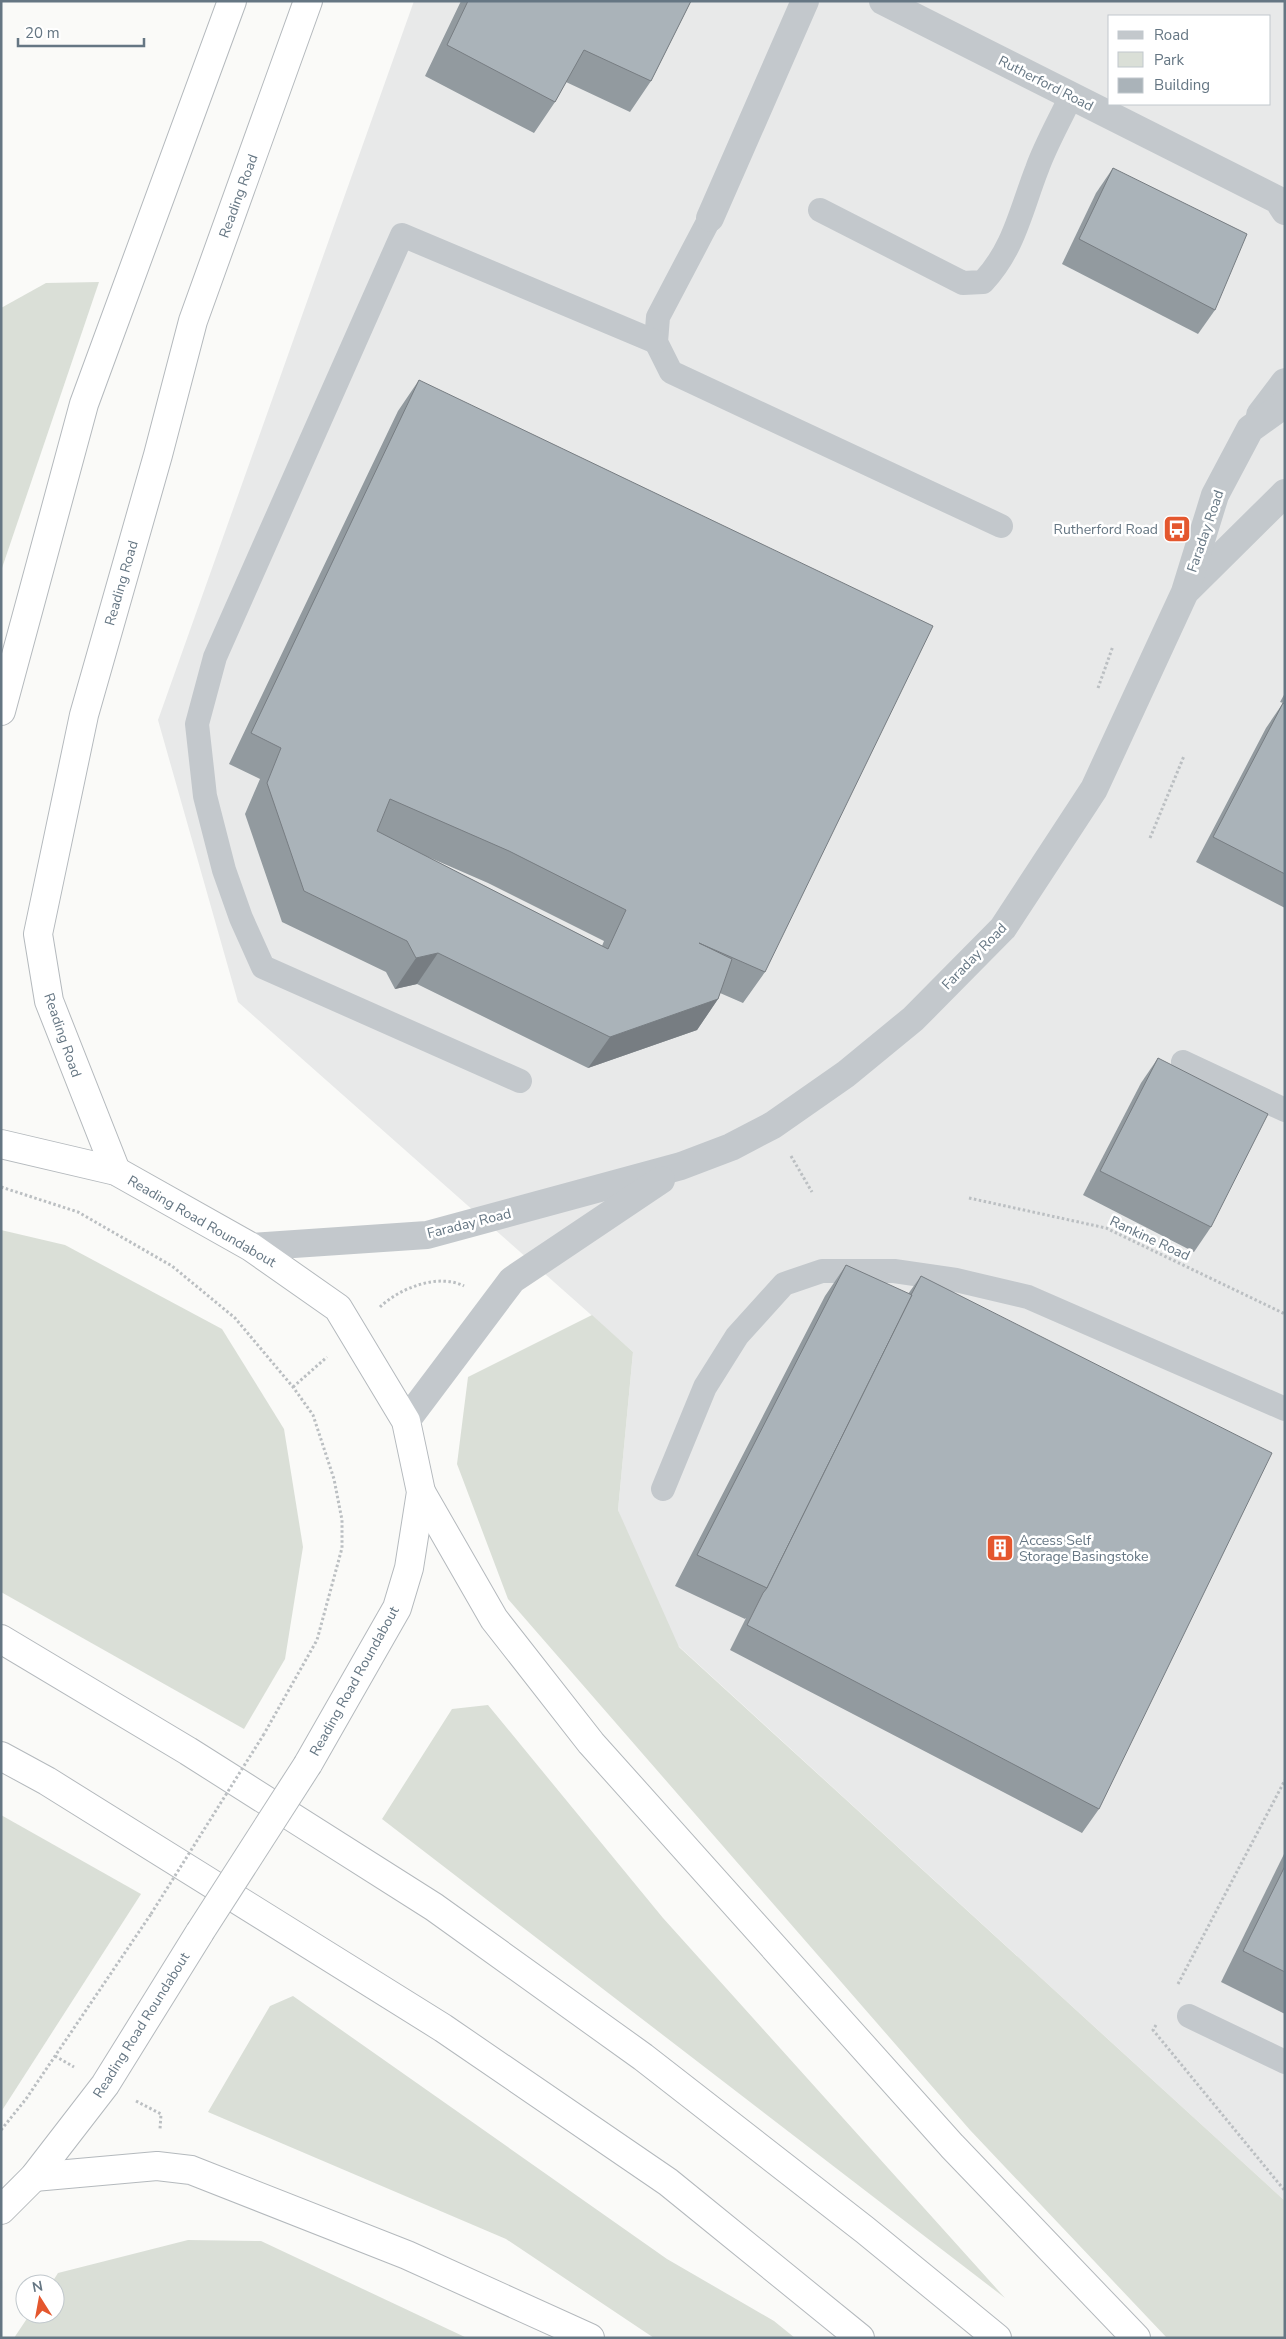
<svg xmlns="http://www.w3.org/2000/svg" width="1286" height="2339" viewBox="0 0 1286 2339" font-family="'Nunito Sans',sans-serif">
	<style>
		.built { fill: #e8e9e9; fill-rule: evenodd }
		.green { fill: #dadfd7 }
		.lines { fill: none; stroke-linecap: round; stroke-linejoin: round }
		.trunk-casing { stroke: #b4b9bd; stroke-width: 30 }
		.path { stroke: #bbbfc2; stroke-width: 3; stroke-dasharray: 2.5 2.5; stroke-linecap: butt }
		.service { stroke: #c3c8cc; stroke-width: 24 }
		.minor { stroke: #c3c8cc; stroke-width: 28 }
		.tertiary { stroke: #c3c8cc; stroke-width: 28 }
		.trunk { stroke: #fff; stroke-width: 28 }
		.trunk-bridge-casing { stroke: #b4b9bd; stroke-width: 30; stroke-linecap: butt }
		.path-bridge { stroke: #bbbfc2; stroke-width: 3; stroke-dasharray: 2.5 2.5; stroke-linecap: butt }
		.trunk-bridge { stroke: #fff; stroke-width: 28 }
		.wall { fill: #929a9f; fill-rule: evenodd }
		.shaded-wall { fill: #777d82 }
		.building { fill: #aab3b9; stroke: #777d82; fill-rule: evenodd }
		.labels { text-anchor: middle; stroke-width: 5; stroke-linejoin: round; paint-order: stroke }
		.street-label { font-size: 14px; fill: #657683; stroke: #fff }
		.poi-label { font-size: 14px; fill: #657683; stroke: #fff; text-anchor: end }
	</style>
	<rect width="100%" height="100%" fill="#fafaf8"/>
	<path class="built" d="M414,1H1285V2201L662,1631L618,1510L633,1352L238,1002L158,720ZM1110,16H1270V104H1110Z"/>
	<g class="green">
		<path d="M99,282L1,571V308L46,283Z"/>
		<path d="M1,1230L65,1245L222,1329L284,1429L303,1547L285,1659L244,1729L1,1592Z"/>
		<path d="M592,1315L633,1352L618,1510L679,1647L1285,2201V2338H1167L970,2130L508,1599L457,1464L468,1377Z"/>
		<path d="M488,1705L663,1918L1005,2298L382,1819L452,1709Z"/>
		<path d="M1,1815L141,1894L1,2112Z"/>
		<path d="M293,1996L667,2259L774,2321L795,2338H654L506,2239L208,2112L270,2006Z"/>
		<path d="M188,2240L261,2241L467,2338H14L30,2314H55V2284H51L58,2273Z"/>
	</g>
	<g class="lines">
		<g class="trunk-casing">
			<g id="trunk">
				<path d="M1,711L84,404L232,1"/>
				<path d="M1,1144L116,1171L251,1247L338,1308L406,1421L421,1492L409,1568L397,1608L308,1764"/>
				<path d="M116,1171L49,1001L38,934L84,715L158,455L193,321L308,1"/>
				<path d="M421,1492L494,1619L591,1743L952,2146L1136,2338"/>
				<path d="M1,1639L188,1751L434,1907L643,2057L865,2230L997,2338"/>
				<path d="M1,1756L47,1781L443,2028L668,2182L860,2338"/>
				<path d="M34,2177L157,2166L191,2170L407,2255L590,2338"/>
				<path d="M1,2210L34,2177L105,2085L200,1932"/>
			</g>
		</g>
		<g class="path">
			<path d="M1098,688L1113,646"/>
			<path d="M1150,838L1184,756"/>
			<path d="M791,1156L812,1192"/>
			<path d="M1,1187L78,1212L172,1266L235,1318L293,1387L313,1415L334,1479L342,1520V1548L317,1640L264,1734"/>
			<path d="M969,1198L1106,1228L1285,1314"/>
			<path d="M380,1307C400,1288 438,1273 464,1286"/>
			<path d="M293,1387L327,1357"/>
			<path d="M1178,1984L1285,1780"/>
			<path d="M1156,2025L1153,2030L1285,2191"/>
			<path d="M55,2056L74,2067"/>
			<path d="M136,2101L161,2114L160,2129"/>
			<path d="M1,2130L26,2099L151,1914"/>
		</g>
		<g class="service">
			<path d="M820,210L963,283L983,282C1014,249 1021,210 1037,169C1046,144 1060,120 1071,96"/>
			<path d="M710,218L658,317L656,342L671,372L1001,526"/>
			<path d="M1183,1062L1285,1110"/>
			<path d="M520,1081L263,967L241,918L224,870L205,796L197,724L215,657L402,235L656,342"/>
			<path d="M663,1489L705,1387L737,1336L784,1284L822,1271H894L956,1280L1028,1297L1285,1409"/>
			<path d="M1189,2016L1285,2062"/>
		</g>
		<g class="minor">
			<path d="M883,1L1278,200L1285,211"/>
			<path d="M710,218L805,1"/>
		</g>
		<g class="tertiary">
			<path d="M1260,415L1285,382"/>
			<path d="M1188,589L1285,493"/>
			<path d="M251,1247L427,1235L681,1166L731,1147L773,1125L846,1074L913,1019L1003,928L1094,789L1185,592L1215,495L1250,429L1285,404"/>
			<path d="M406,1421L512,1280L661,1180"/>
		</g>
		<use href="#trunk" class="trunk"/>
		<g class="trunk-bridge-casing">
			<path id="trunk-bridge" d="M200,1932L308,1764"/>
		</g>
		<path class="path-bridge" d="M151,1914L264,1734"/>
		<use href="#trunk-bridge" class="trunk-bridge"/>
	</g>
	<g class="wall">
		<path d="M461,1H691L651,81L630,112L566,82L555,102L534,133L425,76Z"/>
		<path d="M1113,168L1215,310L1198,334L1062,264L1096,193Z"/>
		<path d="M419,380L765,972L743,1003L720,993L718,999L697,1030L588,1068L417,984L395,989L386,972L282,922L245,814L260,779L229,764L398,411ZM426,856L488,883L604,941L602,946Z"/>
		<path d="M1285,693V908L1196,862L1266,728L1283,703L1280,702Z"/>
		<path d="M1158,1058L1211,1227L1194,1252L1083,1195L1141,1083Z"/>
		<path d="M846,1265L908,1294L921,1276L1099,1809L1082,1833L730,1650L746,1618L745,1619L675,1586L825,1296Z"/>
		<path d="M1285,1852V2014L1221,1982Z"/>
	</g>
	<g class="shaded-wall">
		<path d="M438,953L417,984L395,989L416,958Z"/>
		<path d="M718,999L697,1030L588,1068L610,1037Z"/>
	</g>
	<g class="building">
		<path d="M468,1H691L651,81L584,50L555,102L447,45Z"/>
		<path d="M1113,168L1247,234L1215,310L1079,239Z"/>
		<path d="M419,380L933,626L765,972L699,943L732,959L718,999L610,1037L438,953L416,958L407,941L304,891L267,783L281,748L251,733ZM390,799L509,851L626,910L608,949L377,831Z"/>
		<path d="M1283,703L1285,704V874L1213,837Z"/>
		<path d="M1158,1058L1268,1114L1211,1227L1100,1171Z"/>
		<path d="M846,1265L912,1295L767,1588L697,1555Z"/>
		<path d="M921,1276L1272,1453L1099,1809L747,1625L763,1593L767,1588L912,1295H911Z"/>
		<path d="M1285,1866V1972L1243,1951Z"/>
	</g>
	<defs>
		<g id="bus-square" transform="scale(1.4375)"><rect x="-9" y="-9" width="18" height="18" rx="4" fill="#e4572e" stroke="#fff"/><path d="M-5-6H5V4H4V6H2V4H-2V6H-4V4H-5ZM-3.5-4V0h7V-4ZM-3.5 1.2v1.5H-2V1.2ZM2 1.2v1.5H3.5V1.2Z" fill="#fff"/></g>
		<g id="building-square" transform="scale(1.4375)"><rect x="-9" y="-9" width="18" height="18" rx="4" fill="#e4572e" stroke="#fff"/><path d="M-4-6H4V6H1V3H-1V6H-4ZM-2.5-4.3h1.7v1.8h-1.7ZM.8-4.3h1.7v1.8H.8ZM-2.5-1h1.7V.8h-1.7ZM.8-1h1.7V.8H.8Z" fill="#fff"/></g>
	</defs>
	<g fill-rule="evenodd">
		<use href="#bus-square" x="1177" y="529"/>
		<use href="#building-square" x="1000" y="1548"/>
	</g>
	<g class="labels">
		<g class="street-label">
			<text transform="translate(1046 83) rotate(27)" y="5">Rutherford Road</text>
			<text transform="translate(238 196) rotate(-70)" y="5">Reading Road</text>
			<text transform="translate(1205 531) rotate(-71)" y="5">Faraday Road</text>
			<text transform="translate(121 583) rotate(-74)" y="5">Reading Road</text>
			<text transform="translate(974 956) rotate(-46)" y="5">Faraday Road</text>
			<text transform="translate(63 1035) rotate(71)" y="5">Reading Road</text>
			<text transform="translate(202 1221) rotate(30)" y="5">Reading Road Roundabout</text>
			<text transform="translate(469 1223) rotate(-14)" y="5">Faraday Road</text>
			<text transform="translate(1150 1238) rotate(25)" y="5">Rankine Road</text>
			<text transform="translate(354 1681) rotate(-61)" y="5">Reading Road Roundabout</text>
			<text transform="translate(141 2025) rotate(-58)" y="5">Reading Road Roundabout</text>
		</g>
		<g class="poi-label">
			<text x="1158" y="534">Rutherford Road</text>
			<text x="1019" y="1545" text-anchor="start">Access Self<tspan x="1019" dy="16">Storage Basingstoke</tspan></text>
		</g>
	</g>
	<rect width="1286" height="2339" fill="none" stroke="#657683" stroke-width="5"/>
	<rect x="1108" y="15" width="162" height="90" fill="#ffffff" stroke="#c1c8cd"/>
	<rect x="1118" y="31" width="25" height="8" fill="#c3c8cc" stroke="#c1c8cd"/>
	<text x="1154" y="40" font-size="15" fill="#657683">Road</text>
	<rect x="1118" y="52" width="25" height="15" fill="#dadfd7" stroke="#c1c8cd"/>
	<text x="1154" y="65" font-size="15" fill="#657683">Park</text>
	<rect x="1118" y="78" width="25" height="15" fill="#aab3b9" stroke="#c1c8cd"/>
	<text x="1154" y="90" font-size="15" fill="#657683">Building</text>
	<g transform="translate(40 2299) rotate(349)"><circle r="24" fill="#ffffff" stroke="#c1c8cd"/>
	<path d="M0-4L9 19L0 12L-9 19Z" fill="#e4572e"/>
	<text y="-8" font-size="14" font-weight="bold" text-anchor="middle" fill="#657683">N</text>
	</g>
	<path d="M18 38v8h126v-8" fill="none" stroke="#657683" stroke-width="2.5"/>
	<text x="25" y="38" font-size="15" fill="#657683" stroke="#ffffff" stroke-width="4" paint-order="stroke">20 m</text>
</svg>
